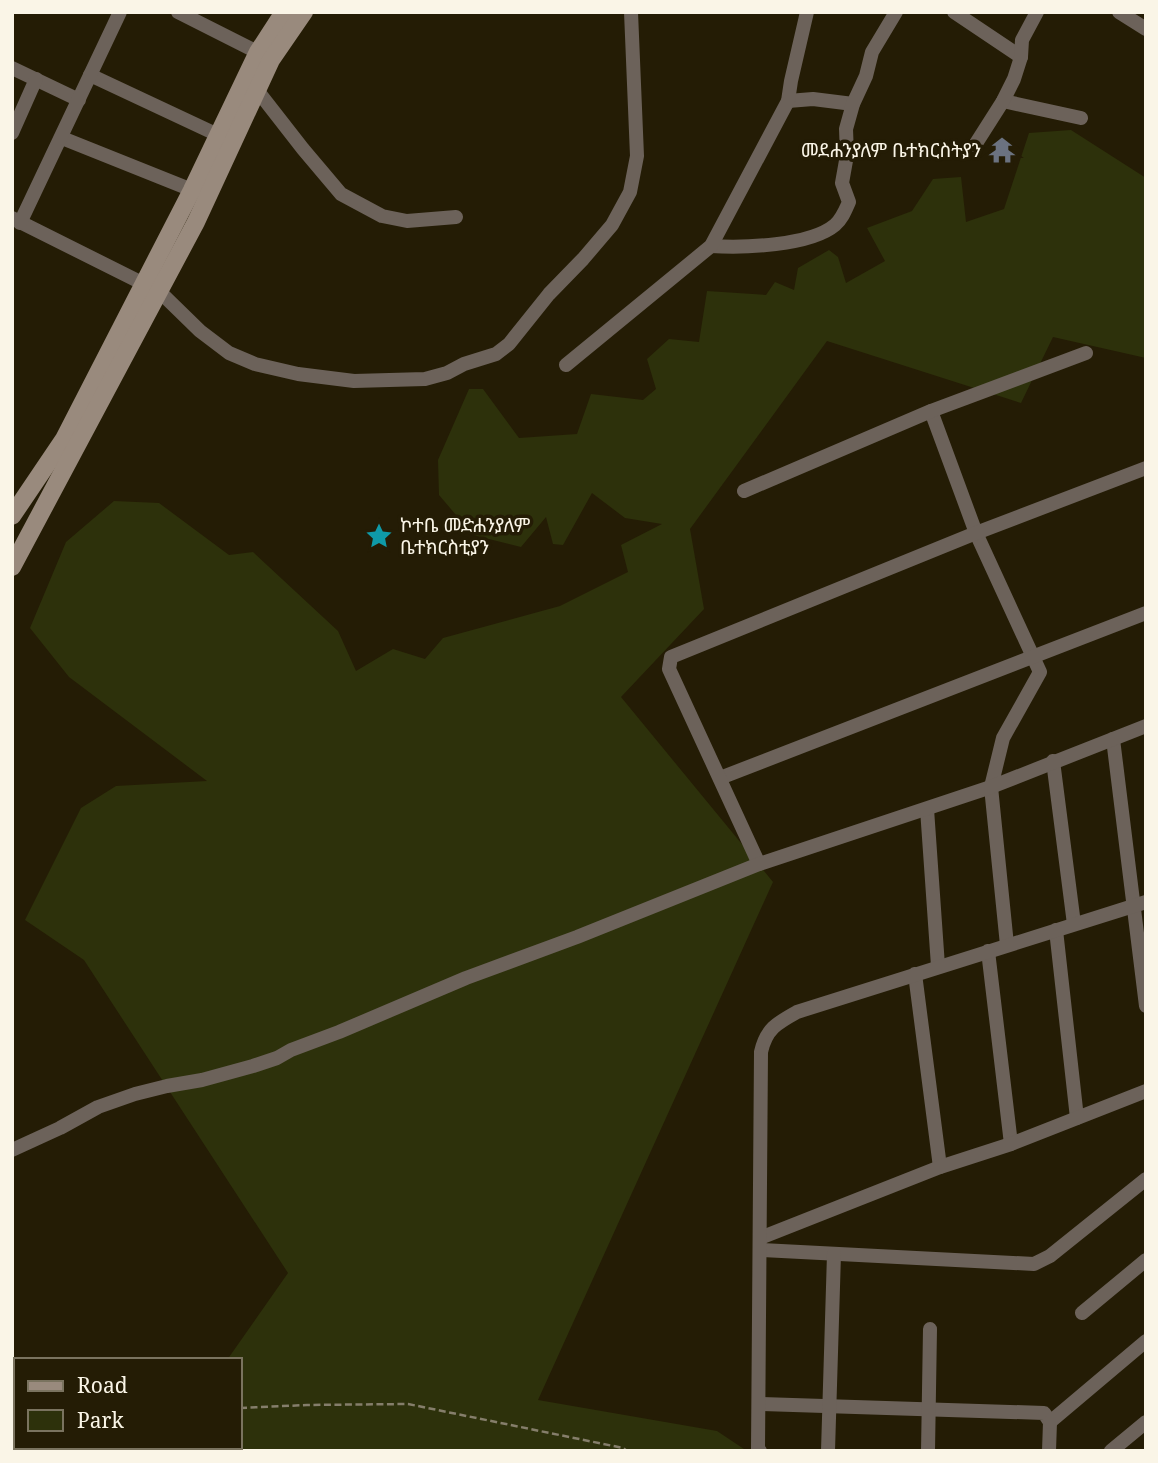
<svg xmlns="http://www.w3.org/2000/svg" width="1158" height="1463" viewBox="0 0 1158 1463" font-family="'Noto Serif','Noto Sans Ethiopic',serif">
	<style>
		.green { fill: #2d310b }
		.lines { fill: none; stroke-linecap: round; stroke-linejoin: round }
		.path { stroke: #857e6b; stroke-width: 2.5; stroke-dasharray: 7 3.5; stroke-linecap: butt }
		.street { stroke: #6c625a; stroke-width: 14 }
		.secondary { stroke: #998a7d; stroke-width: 18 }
		.labels { text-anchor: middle; stroke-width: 7; stroke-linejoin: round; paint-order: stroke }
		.poi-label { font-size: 19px; fill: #faf5e7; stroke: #241c05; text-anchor: end }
	</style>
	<rect width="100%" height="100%" fill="#241c05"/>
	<path class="green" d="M1071,130L1146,178V358L1053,337L1021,403L827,341L690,529L704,609L621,697L773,882L538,1400L717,1431L747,1451H12V1384L16,1388V1447H240V1360H227L288,1273L84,960L25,920L81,808L116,786L207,781L69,677L30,628L66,542L114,501L159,503L229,555L253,552L338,631L356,671L393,649L425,659L443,638L560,606L628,572L621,545L662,524L625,518L592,493L563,545L553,544L546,517L521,547L473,535L439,495L438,460L469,389H483L519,438L577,434L591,394L643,400L656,389L647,359L669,339L699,342L707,291L766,295L775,282L794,290L798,268L829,250L838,257L846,283L885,261L867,228L912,211L933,179L961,177L966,222L1004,209L1029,133Z"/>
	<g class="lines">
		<g class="path">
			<path d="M240,1408L307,1405L408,1404L623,1448L627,1451"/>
			<path d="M123,1451L129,1447"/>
		</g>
		<g class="street">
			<path d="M178,12L267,57"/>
			<path d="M954,12L1021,57"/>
			<path d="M1119,12L1146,29"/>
			<path d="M12,68L79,100"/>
			<path d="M90,75L218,135"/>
			<path d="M257,90L303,149L341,194L382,216L407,221L456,217"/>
			<path d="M788,101L813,99L853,104"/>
			<path d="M1003,101L1081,118"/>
			<path d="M12,133L36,79"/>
			<path d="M62,138L192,190"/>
			<path d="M975,145L1003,101L1014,79L1021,57L1022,40L1037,12"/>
			<path d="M12,218L160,292L200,331L229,353L255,364L298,374L354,381L425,379L447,373L464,364L496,354L509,344L549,294L583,259L612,225L630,192L637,156L631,12"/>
			<path d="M20,223L120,12"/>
			<path d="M711,246C743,248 810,246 835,225C842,219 845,211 849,202L842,183L847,155L846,129L853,104L866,76L872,52L896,12"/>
			<path d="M566,365L711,246L788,101L791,81L807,12"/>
			<path d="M931,411L976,533L1040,672L1003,738L991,787L1007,945"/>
			<path d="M744,491L931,411L1086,353"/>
			<path d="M1113,739L1146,1006"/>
			<path d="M1053,761L1074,924"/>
			<path d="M720,778L1146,613"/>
			<path d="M927,809L938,966"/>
			<path d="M759,864L669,669L671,657L976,533L1146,468"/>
			<path d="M1056,930L1077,1118"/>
			<path d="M988,951L1011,1144"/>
			<path d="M915,974L940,1167"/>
			<path d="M12,1150L60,1128L98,1107L135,1094L167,1086L202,1080L253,1066L277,1058L291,1050L339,1032L466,978L577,937L759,864L991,787L1146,726"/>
			<path d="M760,1238L940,1167L1011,1144L1146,1091"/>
			<path d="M760,1250L1034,1264L1050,1256L1146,1179"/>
			<path d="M1082,1313L1146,1260"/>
			<path d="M759,1404L1044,1413L1050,1422L1049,1451"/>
			<path d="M1050,1422L1146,1341"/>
			<path d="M760,1451L758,1449L761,1052C766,1029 777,1023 797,1012L1146,902"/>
			<path d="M828,1451L834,1254"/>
			<path d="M928,1451L930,1329"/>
			<path d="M1111,1451L1146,1422"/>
		</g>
		<g class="secondary">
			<path d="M12,516L64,439L192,190L258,52L284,12"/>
			<path d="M12,567L196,222L271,60L304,12"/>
		</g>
	</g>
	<defs>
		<g id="temple-bare" transform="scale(2.1)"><path d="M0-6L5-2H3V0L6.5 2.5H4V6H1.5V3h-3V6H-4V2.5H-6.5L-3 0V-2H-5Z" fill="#6b7280" stroke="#241c05" stroke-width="2.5" paint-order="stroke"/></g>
		<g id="sight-bare" transform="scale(2.1)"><path d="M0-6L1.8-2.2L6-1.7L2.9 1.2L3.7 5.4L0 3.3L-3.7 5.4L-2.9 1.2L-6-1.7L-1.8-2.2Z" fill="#0f9aa8" stroke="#241c05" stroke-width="2.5" paint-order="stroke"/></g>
	</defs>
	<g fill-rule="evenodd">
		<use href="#temple-bare" x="1002" y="150"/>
		<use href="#sight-bare" x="379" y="536"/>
	</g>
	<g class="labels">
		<g class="poi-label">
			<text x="981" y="157">መደሐንያለም ቤተክርስትያን</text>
			<text x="400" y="532" text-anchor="start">ኮተቤ መድሐንያለም<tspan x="400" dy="22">ቤተክርስቲያን</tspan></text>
		</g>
	</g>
	<rect width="1158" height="1463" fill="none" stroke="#faf5e7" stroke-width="28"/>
	<rect x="14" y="1358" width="228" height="91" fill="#241c05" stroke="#7a735f" stroke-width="2"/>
	<rect x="28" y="1381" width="35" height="10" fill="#998a7d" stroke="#7a735f" stroke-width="2"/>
	<text x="77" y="1393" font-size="21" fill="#faf5e7">Road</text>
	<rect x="28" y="1410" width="35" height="21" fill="#2d310b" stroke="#7a735f" stroke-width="2"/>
	<text x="77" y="1428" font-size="21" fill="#faf5e7">Park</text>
</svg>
